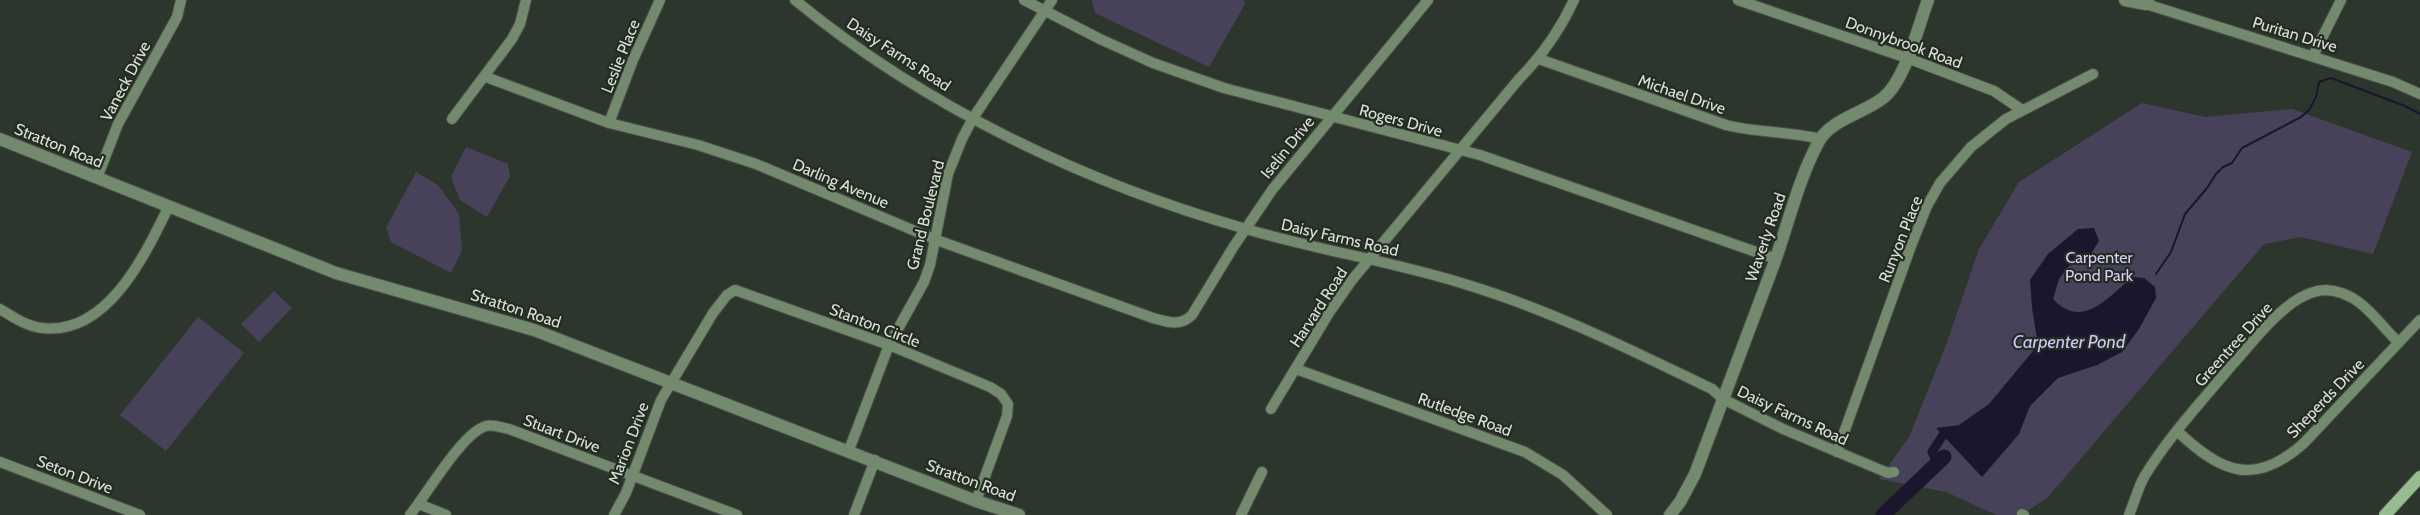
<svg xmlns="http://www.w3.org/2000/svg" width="2420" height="515" viewBox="0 0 2420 515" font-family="Cabin,sans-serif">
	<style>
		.green { fill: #47425a }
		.water { fill: #1b152e }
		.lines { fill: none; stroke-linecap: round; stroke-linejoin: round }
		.stream { stroke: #1b152e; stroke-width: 2 }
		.canal { stroke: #1b152e; stroke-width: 9 }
		.river { stroke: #1b152e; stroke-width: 15 }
		.minor-casing { stroke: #495148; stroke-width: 12 }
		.tertiary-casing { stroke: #495148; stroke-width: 14 }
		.secondary-casing { stroke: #495148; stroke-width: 14 }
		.minor { stroke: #738a6f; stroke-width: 10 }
		.tertiary { stroke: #738a6f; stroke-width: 12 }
		.secondary { stroke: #96bc90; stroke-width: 12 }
		.labels { text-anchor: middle; stroke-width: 4.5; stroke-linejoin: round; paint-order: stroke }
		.street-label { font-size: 16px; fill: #dae0d9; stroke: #242c22 }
		.park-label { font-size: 16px; fill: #d7cefc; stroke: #242c22 }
		.water-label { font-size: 18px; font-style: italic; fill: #cfc4fc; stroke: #242c22 }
	</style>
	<rect width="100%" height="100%" fill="#2d362c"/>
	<g class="green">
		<path d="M1092,0H1244L1245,4L1209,67L1095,13Z"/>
		<path d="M2142,103L2205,117L2292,109L2412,152L2373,254L2301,237L2264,244L2048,497L2022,515H1996L1946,492L1879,479L1909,437L1945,348L1979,249L2019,182Z"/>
		<path d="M466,147L508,164L510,176L487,217L460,200L451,177Z"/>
		<path d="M416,172L438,185L459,214L462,250L451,273L391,242L386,228Z"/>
		<path d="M274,291L292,308L259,342L241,324Z"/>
		<path d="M198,317L244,353L166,451L120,415Z"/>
	</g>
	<path class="water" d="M2094,228L2099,241L2089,257L2069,266L2059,279L2053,299C2082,330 2108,298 2132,277L2144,278L2155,287L2156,298L2139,329L2122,352L2097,365L2058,378L2030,406L2019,434L1982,477L1936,428L1959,425L1989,404L2038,345L2032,308L2030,280L2048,254L2078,229Z"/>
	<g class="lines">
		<path class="stream" d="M2156,274L2171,252L2185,214L2207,188L2216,174L2223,167L2232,163L2242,148L2301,117L2309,110L2316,97L2319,82L2331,78L2405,106L2420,114"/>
		<path class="canal" d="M1937,462L1932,452L1943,435"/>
		<path class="river" d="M1883,515L1944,457"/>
		<g class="minor-casing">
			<g id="minor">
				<path d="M795,0C925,107 1085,183 1246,229C1320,251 1397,262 1471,286C1555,312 1633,351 1712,389L1723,399L1783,429L1888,473L1894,472"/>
				<path d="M1024,0L1100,39L1153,63L1224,88L1480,155L1776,259"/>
				<path d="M1738,0L1907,58L1994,91L2022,110"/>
				<path d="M2146,4L2393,82L2420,94"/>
				<path d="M2313,56L2341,0"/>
				<path d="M1539,59L1726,125C1757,133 1789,131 1820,139"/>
				<path d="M486,77L609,123L698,145L756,164L934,239L1153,318C1168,322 1180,327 1192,315L1234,246L1272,190L1428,0"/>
				<path d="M452,119L512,39L520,24L526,0"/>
				<path d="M609,123L633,60L660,0"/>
				<path d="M97,178L118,124L177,17L181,0"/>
				<path d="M0,309C13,317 26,326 42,328C107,336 145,255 168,208"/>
				<path d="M1296,369L1525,452L1563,475L1607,515"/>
				<path d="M1271,409L1329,313L1352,280L1519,79C1543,55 1560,30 1574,0"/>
				<path d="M2177,431C2221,472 2254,488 2304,443L2420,320"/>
				<path d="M849,450L889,345L924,282L930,265L948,174L962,139L973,118L1052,0"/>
				<path d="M1837,452L1911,246L1927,206L1940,183L1971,147L2006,119L2093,74"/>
				<path d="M0,462L140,515"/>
				<path d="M419,504L446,515"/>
				<path d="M2022,514L2024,515"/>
				<path d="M410,515C427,494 462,433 486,426C494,424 502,428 509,429L737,515"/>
				<path d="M614,515L626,493L661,400L713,313L727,295L735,290L889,345L990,387L1001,394L1008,404L1007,416L976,501"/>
				<path d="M854,515L875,460"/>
				<path d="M1241,515L1262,472"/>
				<path d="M2129,515C2134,503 2138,488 2144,477C2169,436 2202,401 2232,365C2251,344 2269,320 2292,303C2302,296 2315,290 2326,290C2361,292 2376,321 2398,342"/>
			</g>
		</g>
		<g class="tertiary-casing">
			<g id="tertiary">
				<path d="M2125,0L2146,4L2148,0"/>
				<path d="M0,139L336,273L534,330L976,501L1019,515"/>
				<path d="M1670,515L1680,502L1695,474C1721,403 1749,332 1775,261C1789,221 1799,178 1819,141C1832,119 1864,113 1883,98C1905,81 1918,27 1928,0"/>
			</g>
		</g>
		<g class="secondary-casing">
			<path id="secondary" d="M2385,515L2420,477"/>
		</g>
		<use href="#minor" class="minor"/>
		<use href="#tertiary" class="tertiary"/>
		<use href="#secondary" class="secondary"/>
	</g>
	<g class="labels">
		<g class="street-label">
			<text transform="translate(2295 34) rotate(17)" y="6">Puritan Drive</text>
			<text transform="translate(1904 42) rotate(20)" y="6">Donnybrook Road</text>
			<text transform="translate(899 54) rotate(33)" y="6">Daisy Farms Road</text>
			<text transform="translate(620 56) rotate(-68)" y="6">Leslie Place</text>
			<text transform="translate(125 81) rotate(-62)" y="6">Vaneck Drive</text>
			<text transform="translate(1682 94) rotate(19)" y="6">Michael Drive</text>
			<text transform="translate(1401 120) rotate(15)" y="6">Rogers Drive</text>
			<text transform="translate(59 145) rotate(22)" y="6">Stratton Road</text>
			<text transform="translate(1287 147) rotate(-51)" y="6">Iselin Drive</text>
			<text transform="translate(841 183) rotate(23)" y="6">Darling Avenue</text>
			<text transform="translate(925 215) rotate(-76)" y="6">Grand Boulevard</text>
			<text transform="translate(1340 237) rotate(13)" y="6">Daisy Farms Road</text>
			<text transform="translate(1765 237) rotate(-71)" y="6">Waverly Road</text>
			<text transform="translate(1900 239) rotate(-68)" y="6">Runyon Place</text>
			<text transform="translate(1318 307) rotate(-57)" y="6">Harvard Road</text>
			<text transform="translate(516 308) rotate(18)" y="6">Stratton Road</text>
			<text transform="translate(875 325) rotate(21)" y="6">Stanton Circle</text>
			<text transform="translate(2233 344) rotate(-48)" y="6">Greentree Drive</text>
			<text transform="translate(2325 398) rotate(-46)" y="6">Sheperds Drive</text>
			<text transform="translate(1465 414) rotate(20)" y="6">Rutledge Road</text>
			<text transform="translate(1793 415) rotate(25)" y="6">Daisy Farms Road</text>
			<text transform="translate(562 433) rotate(21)" y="6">Stuart Drive</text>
			<text transform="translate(628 443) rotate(-69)" y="6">Marion Drive</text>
			<text transform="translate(75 474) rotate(21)" y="6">Seton Drive</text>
			<text transform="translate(971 480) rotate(20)" y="6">Stratton Road</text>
		</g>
		<g class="park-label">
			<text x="2099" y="263">Carpenter<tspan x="2099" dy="18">Pond Park</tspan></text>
		</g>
		<g class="water-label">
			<text x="2069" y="348">Carpenter Pond</text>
		</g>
	</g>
</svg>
